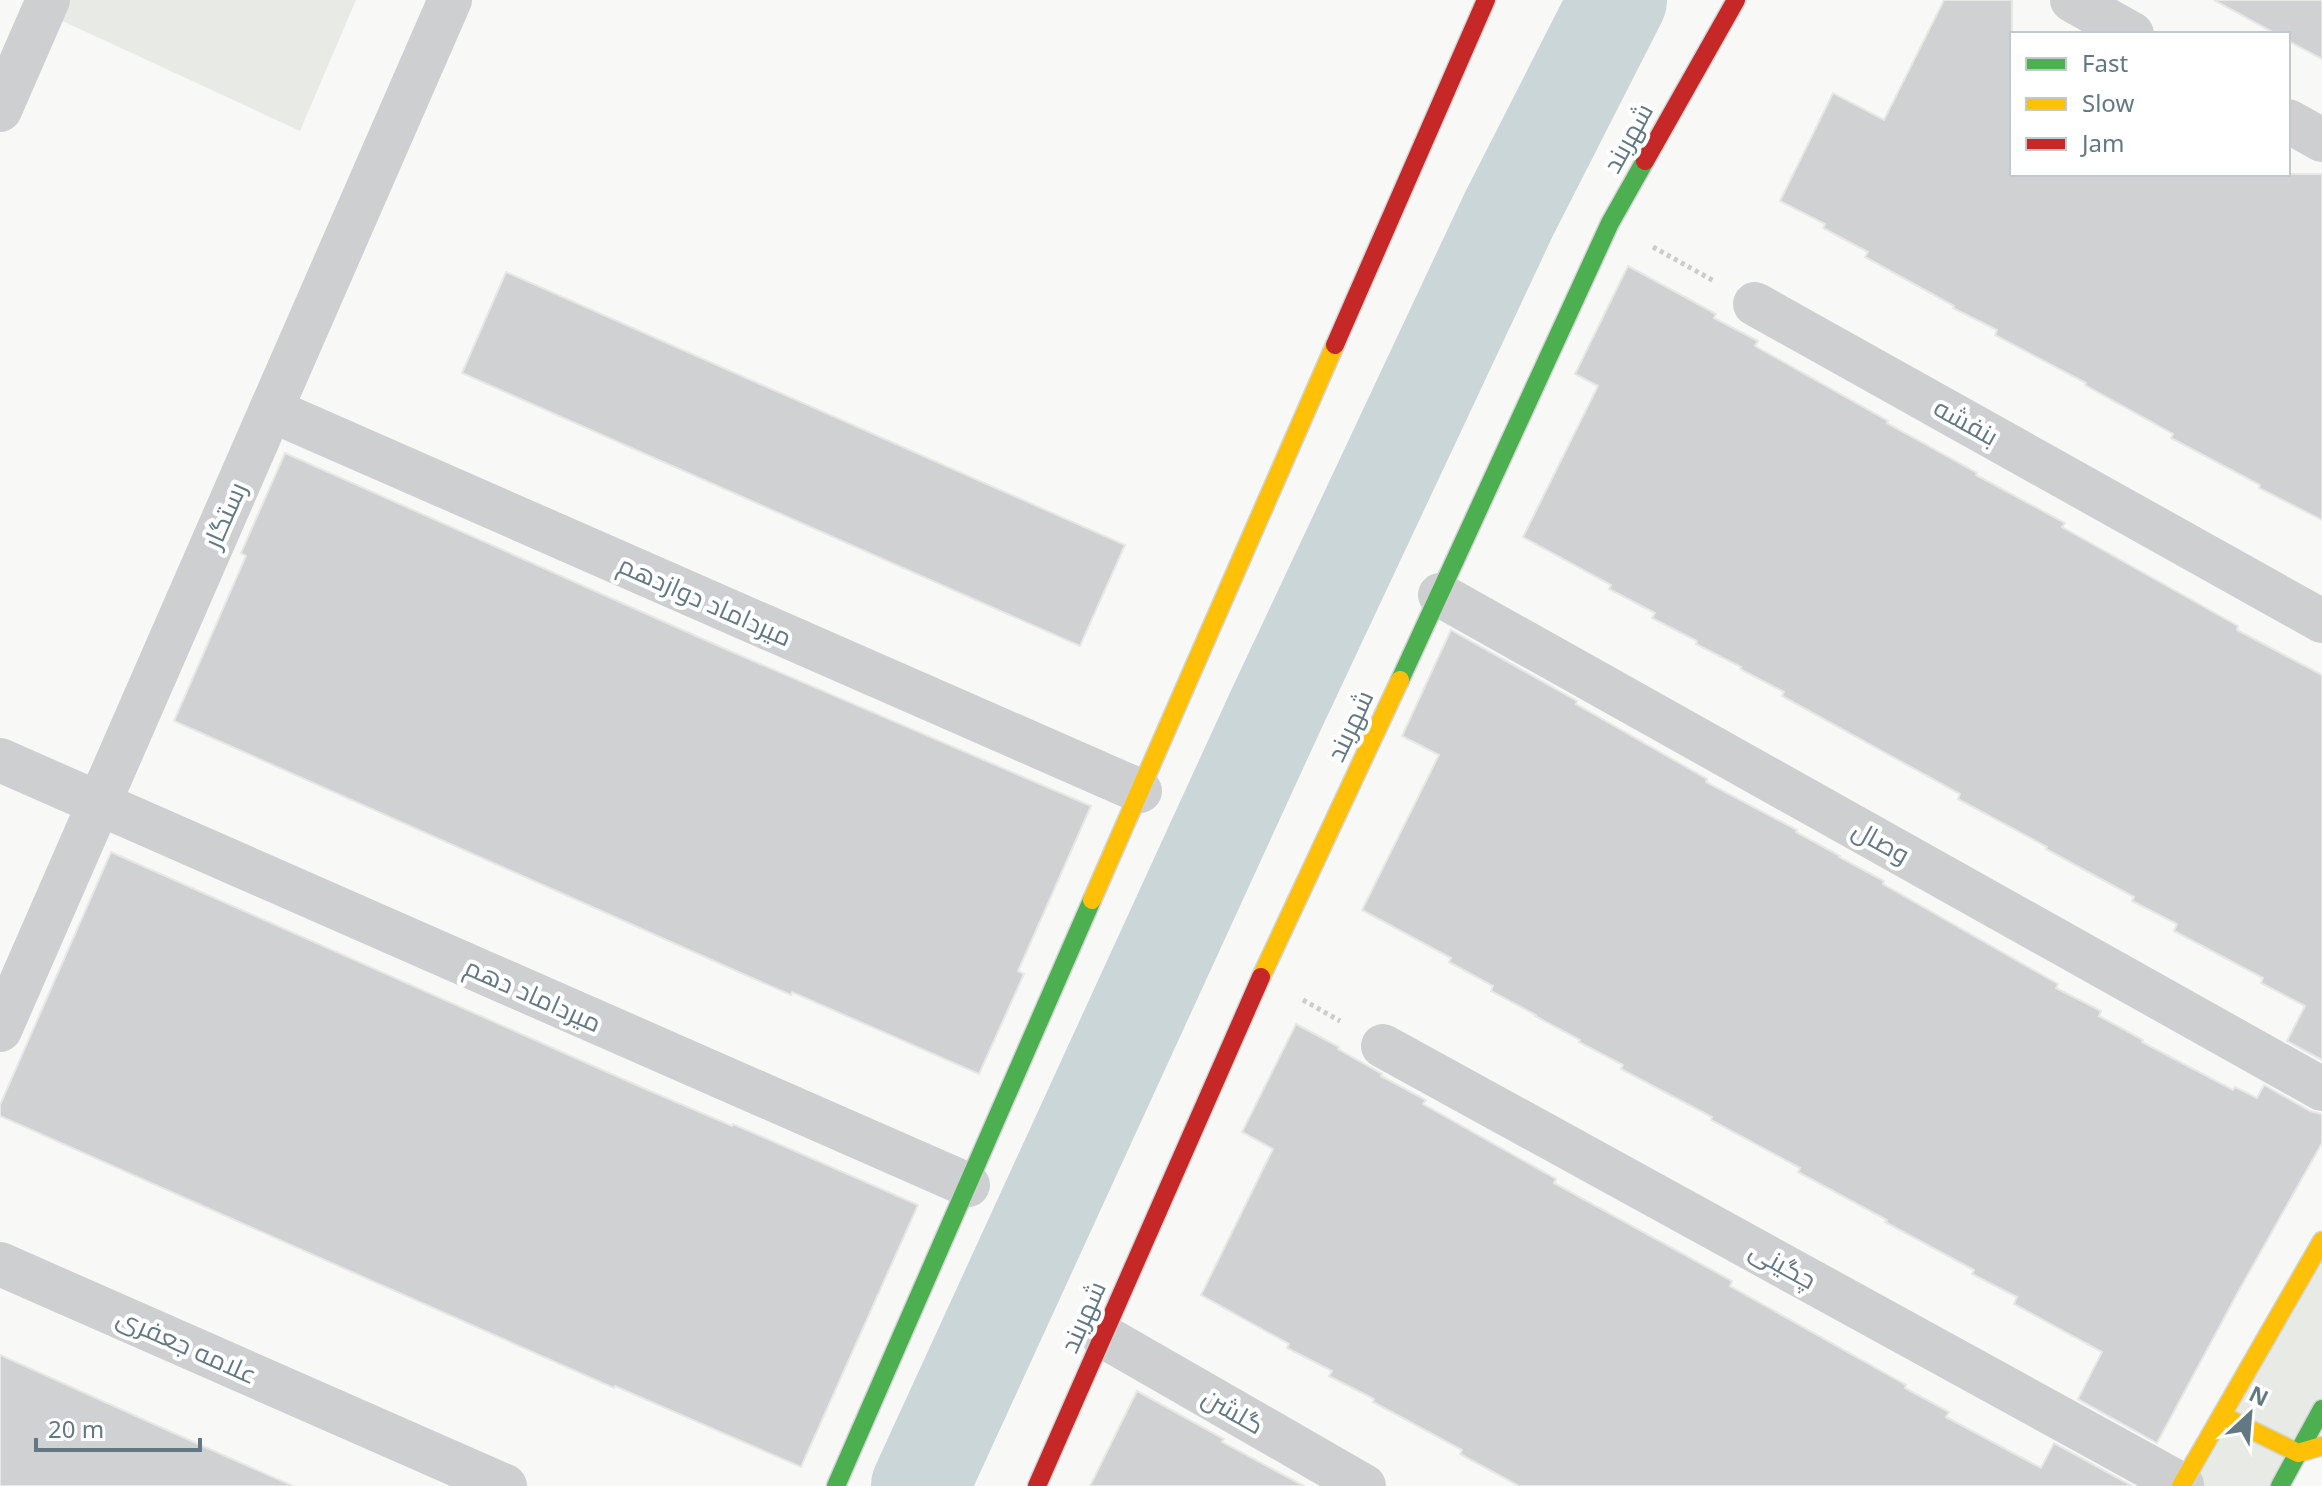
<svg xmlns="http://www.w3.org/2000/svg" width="2322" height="1486" viewBox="0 0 2322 1486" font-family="'Noto Sans',Cairo,sans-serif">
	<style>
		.green { fill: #e8ebe5 }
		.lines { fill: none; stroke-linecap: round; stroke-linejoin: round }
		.river { stroke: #cbd6d8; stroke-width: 98 }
		.building { fill: #cfd1d2; stroke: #e7e7e6; stroke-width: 2 }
		.fast-casing { stroke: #d3d5d5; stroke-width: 21 }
		.slow-casing { stroke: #d3d5d5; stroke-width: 21 }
		.jam-casing { stroke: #d3d5d5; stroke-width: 21 }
		.path { stroke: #cbcdcd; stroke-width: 5; stroke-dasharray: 4 4; stroke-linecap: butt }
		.street { stroke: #cecfd0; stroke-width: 44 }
		.fast { stroke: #4caf50; stroke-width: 18 }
		.slow { stroke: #ffc107; stroke-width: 18 }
		.jam { stroke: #c62828; stroke-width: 18 }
		.labels { text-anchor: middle; stroke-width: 8; stroke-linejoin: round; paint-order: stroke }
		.street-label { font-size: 26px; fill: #627882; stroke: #fff }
	</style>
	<rect width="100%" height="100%" fill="#f8f8f7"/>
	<g class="green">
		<path d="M64,0H356L300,131L56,18Z"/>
		<path d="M2322,1241V1409L2280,1486H2181Z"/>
	</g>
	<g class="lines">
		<path class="river" d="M920,1486L1276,710L1509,214L1618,0"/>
	</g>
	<g class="building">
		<path d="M1944,0H2012V174H2322V520L2259,488L2260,485L2171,438L2173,434L2085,385L2086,383L1995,335L1997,330L1953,308L1954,306L1865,257L1868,252L1823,228L1825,224L1780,201L1833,93L1884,120Z"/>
		<path d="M2214,0H2322V59L2288,41V34H2276Z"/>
		<path d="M1628,266L1716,314L1714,318L1758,341L1755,346L1888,421L1887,423L1977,473L1976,475L2065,523L2062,527L2238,626L2237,630L2322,675V1060L2287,1041L2305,1006L2261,983L2263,978L2174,931L2177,924L2132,901L2134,897L2046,849L2047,847L1958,799L1960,794L1782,696L1784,692L1740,669L1741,667L1696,644L1697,641L1652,618L1655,613L1609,589L1611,585L1523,537L1598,386L1575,374Z"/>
		<path d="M506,272L1125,545L1080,646L462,373Z"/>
		<path d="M285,453L723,648L1091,806L1018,971L1024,974L979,1074L792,992L791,995L732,969L174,721L246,556L241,553Z"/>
		<path d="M1451,630L1577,701L1576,704L1707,779L1706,782L1797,830L1796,832L1840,856L1839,857L1884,881L1883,884L2058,984L2056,988L2101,1011L2099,1016L2143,1040L2142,1042L2233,1090L2235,1087L2257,1098L2264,1085L2310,1111L2322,1114V1143L2238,1292L2157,1443L2078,1399L2102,1352L2014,1304L2017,1297L1972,1274L1974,1270L1885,1222L1887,1220L1798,1172L1800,1168L1711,1120L1712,1117L1621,1069L1623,1065L1579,1042L1580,1040L1535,1016L1536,1015L1491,991L1493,986L1449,962L1451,958L1362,910L1439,755L1402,736Z"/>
		<path d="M111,852L643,1088L732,1126L733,1124L918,1205L801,1467L615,1386L614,1388L0,1116V1105Z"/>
		<path d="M1296,1024L1339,1047L1338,1049L1382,1074L1381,1076L1426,1100L1423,1104L1556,1179L1554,1183L1732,1281L1730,1286L1906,1385L1905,1388L1949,1412L1946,1417L2041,1468L2054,1443L2132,1486H1519L1460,1454L1462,1450L1373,1402L1374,1399L1329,1376L1332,1371L1287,1348L1289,1344L1201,1295L1273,1149L1242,1132Z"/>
		<path d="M0,1355L207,1448L293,1486H0Z"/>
		<path d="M1137,1391L1224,1439L1222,1442L1304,1486H1090Z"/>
	</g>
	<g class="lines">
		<g class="fast-casing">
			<g id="fast">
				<path d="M1400,680L1610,223L1645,161"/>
				<path d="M836,1486L1092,900"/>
				<path d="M2280,1486L2322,1409"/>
			</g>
		</g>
		<g class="slow-casing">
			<g id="slow">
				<path d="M1092,900L1335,345"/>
				<path d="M1261,977L1400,680"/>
				<path d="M2223,1416L2298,1453L2322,1446"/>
				<path d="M2181,1486L2322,1241"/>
			</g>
		</g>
		<g class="jam-casing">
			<g id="jam">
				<path d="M1645,161L1736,0"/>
				<path d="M1335,345L1486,0"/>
				<path d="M1037,1486L1261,977"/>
			</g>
		</g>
		<g class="path">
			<path d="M1653,247L1714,281"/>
			<path d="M1303,1000L1340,1021"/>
		</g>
		<g class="street">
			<path d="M2072,0L2132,34"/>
			<path d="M0,110L48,0"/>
			<path d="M2288,121L2322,140"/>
			<path d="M1755,304L2322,621"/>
			<path d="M271,410L1140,791"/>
			<path d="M1440,595L2322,1089"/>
			<path d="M0,760L968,1185"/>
			<path d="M0,1030L450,0"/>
			<path d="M1383,1046L2182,1485"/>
			<path d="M0,1264L505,1486"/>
			<path d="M1103,1336L1364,1486"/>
		</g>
		<use href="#fast" class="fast"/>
		<use href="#slow" class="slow"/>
		<use href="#jam" class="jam"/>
	</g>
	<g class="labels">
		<g class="street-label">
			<text transform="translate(1628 138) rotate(-61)" y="9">شهربند</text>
			<text transform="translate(1966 422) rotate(29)" y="9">بنفشه</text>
			<text transform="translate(225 515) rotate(-66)" y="9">رستگار</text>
			<text transform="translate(705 601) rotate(24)" y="9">میرداماد دوازدهم</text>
			<text transform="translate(1350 726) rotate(-65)" y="9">شهربند</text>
			<text transform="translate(1881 842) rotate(29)" y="9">وصال</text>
			<text transform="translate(533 995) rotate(24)" y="9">میرداماد دهم</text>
			<text transform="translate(1783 1265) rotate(29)" y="9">چگینی</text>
			<text transform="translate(1083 1317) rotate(-66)" y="9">شهربند</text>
			<text transform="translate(187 1346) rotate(24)" y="9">علامه جعفری</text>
			<text transform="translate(1233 1411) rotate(30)" y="9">گلشن</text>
		</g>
	</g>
	<rect x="2010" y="32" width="280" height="144" fill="#ffffff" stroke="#c0c9cd" stroke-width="2"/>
	<rect x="2026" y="58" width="40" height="12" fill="#4caf50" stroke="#c0c9cd" stroke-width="2"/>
	<text x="2082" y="72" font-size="24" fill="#627882">Fast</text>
	<rect x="2026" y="98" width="40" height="12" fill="#ffc107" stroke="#c0c9cd" stroke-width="2"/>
	<text x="2082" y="112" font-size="24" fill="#627882">Slow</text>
	<rect x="2026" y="138" width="40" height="12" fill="#c62828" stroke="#c0c9cd" stroke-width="2"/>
	<text x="2082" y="152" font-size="24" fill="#627882">Jam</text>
	<g transform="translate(2250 1414) rotate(26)" stroke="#ffffff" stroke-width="6" paint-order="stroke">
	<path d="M0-6L14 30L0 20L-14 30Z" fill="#627882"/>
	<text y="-12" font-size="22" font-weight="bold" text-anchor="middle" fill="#627882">N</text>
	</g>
	<path d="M36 1438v12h164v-12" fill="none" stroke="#627882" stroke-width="4"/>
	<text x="48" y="1438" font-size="24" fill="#627882" stroke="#ffffff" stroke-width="6" paint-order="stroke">20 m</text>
</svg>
